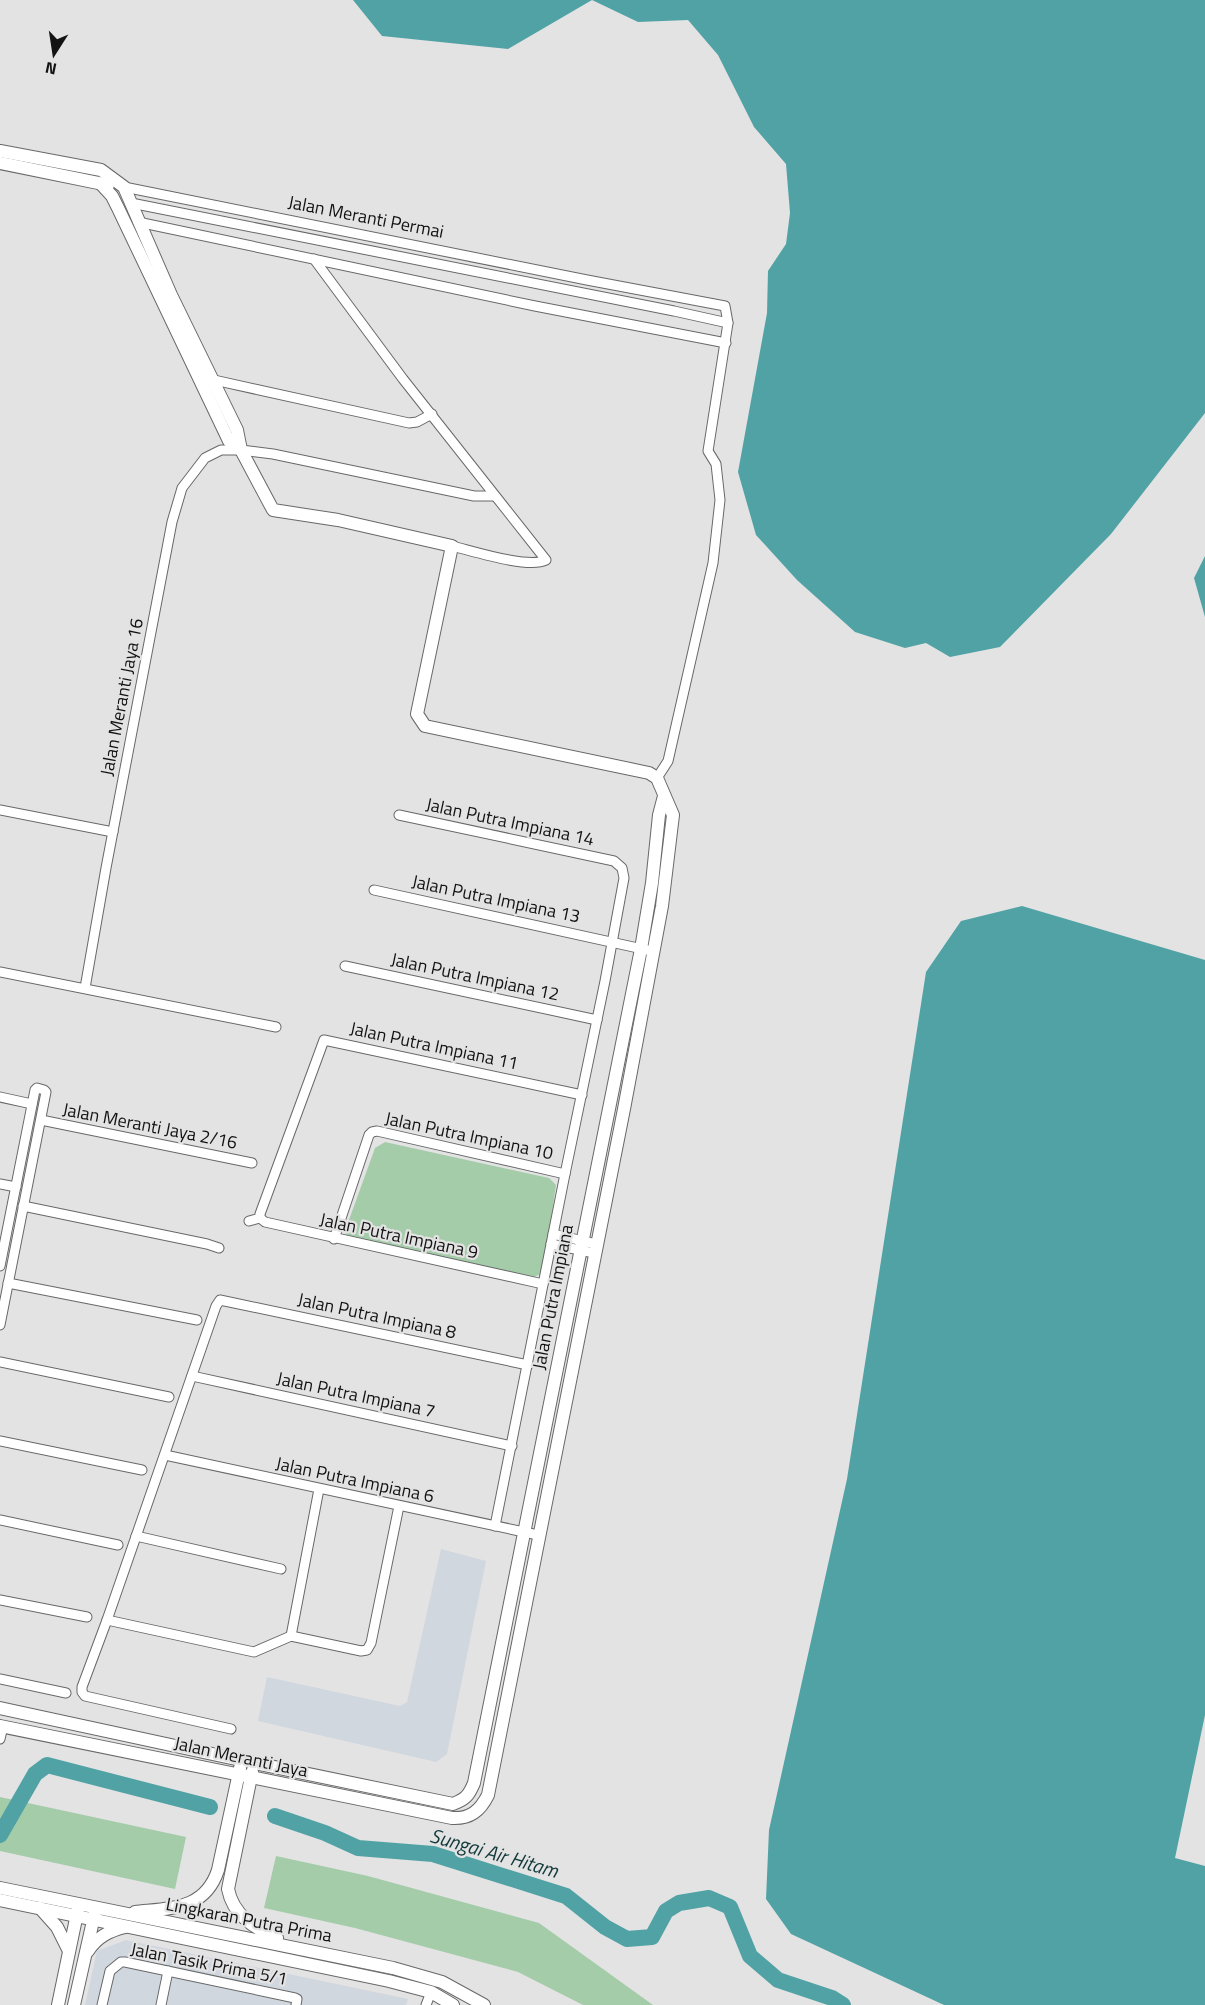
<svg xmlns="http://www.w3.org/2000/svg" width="1205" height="2005" viewBox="0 0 1205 2005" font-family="'Titillium Web',sans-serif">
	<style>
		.built { fill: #d1d7de }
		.green { fill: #a4cca9 }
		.water { fill: #51a2a4 }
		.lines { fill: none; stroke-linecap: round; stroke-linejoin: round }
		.river { stroke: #51a2a4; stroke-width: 16 }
		.street-casing { stroke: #676869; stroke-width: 11 }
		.secondary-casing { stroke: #676869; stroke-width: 14 }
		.street { stroke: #fff; stroke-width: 9 }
		.secondary { stroke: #fff; stroke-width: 12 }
		.labels { text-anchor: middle; stroke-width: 4.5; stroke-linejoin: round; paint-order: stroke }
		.street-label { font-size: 18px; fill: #131313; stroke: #e3e3e4 }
		.water-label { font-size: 20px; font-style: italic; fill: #12393a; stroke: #e3e3e4 }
	</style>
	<rect width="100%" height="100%" fill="#e3e3e4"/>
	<g class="built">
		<path d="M441,1549L486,1561L447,1754L436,1762L258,1721L267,1677L400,1706L407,1702Z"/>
		<path d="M126,1940L408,1999L406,2005H85L97,1951Z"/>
	</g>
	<g class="green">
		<path d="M385,1142L549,1178L556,1185L543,1273L534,1277L347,1237L345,1231L375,1148Z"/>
		<path d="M0,1797L186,1837L175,1889L0,1851Z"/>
		<path d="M276,1856L368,1876L539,1923L653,2005H583L518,1972L355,1928L264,1908Z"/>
	</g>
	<g class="water">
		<path d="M353,0H1205V413L1111,534L1000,647L950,657L926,643L905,648L855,632L797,580L756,535L738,472L767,313L768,271L786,244L790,213L786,164L754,127L718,55L688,20L638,22L592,0L508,49L382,36Z"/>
		<path d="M1205,556V617L1194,578Z"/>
		<path d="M1022,906L1205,960V1715L1175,1858L1205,1866V2005H944L791,1934L766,1899L769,1830L847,1479L926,972L961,921Z"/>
	</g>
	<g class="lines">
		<g class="river">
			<path d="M275,1816L325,1833L358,1848L433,1854L566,1896L605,1927L627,1939L652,1937L666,1911L679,1903L709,1898L730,1907L750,1956L778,1980L832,1998L843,2005"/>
			<path d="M0,1835L35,1774L47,1765L210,1807"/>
		</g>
		<g class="street-casing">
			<g id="street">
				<path d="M124,187L587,280L725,306L728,323L708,451L716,464L720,500L713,563L668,761L657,778"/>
				<path d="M131,203L674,311L728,323"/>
				<path d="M138,222L535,306L726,343"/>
				<path d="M314,259L403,379L546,560C528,569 473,551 452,546"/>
				<path d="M214,380L409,423L417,422L432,414"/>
				<path d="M0,810L113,832"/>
				<path d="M399,815L614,861L622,868L624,878L605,981L565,1174L495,1526"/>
				<path d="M374,890L647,950"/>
				<path d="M345,966L597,1020"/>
				<path d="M0,972L276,1027"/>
				<path d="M85,988L106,868L172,522L182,488L205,458L221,450H241L273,454L474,496H494"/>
				<path d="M0,1097L32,1104"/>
				<path d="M41,1120L252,1163"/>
				<path d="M0,1184L16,1187"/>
				<path d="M23,1206L207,1244L219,1248"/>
				<path d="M260,1218V1214L324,1040L582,1095"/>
				<path d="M249,1221L260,1218L265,1222L543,1284"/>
				<path d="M553,1234L596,1244"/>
				<path d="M334,1239L369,1135L372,1132L377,1131L565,1174"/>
				<path d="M551,1244L594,1253"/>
				<path d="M0,1266L35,1090L37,1088L44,1090L46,1092L0,1325"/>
				<path d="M8,1283L197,1320"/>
				<path d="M0,1362L169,1397"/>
				<path d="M192,1376L512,1446"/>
				<path d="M0,1441L142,1470"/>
				<path d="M165,1455L538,1535"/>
				<path d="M0,1520L118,1545"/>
				<path d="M136,1536L281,1569"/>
				<path d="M0,1600L87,1617"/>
				<path d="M107,1620L254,1652L291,1636L361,1651L367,1650L371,1643L399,1506"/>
				<path d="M291,1636L319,1489"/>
				<path d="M0,1679L66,1693"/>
				<path d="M231,1729L85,1696L82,1692V1687L107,1620L216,1306L220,1300L528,1365"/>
				<path d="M0,1739L3,1726"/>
				<path d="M102,2005L110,1971L121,1962H125L295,1998L297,1999L296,2005"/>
				<path d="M161,2005L168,1971"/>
				<path d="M426,2005L431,1992"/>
			</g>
		</g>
		<g class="secondary-casing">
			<g id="secondary">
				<path d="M0,151L101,170L124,187L171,295L237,430L241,450L273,510L338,520L452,546L417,714L425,726L649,773L657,778L673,815L662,906L624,1109L488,1795C480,1811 470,1819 452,1818L0,1726"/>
				<path d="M0,163L108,185"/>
				<path d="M101,184L112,196L118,208L229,441L241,450"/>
				<path d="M0,1708L231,1758L453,1804C466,1799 469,1795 474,1783L641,949L652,883L659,815L664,796"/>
				<path d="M252,1772L228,1889C233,1915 254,1928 277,1938"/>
				<path d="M0,1888L393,1968L442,1982L484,2005"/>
				<path d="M0,1900L389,1981L431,1992L453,2005"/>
				<path d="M40,1908L57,1927L69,1951"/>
				<path d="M135,1912C171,1908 205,1910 218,1870L240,1768"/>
				<path d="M88,1951C97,1937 109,1931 125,1927"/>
				<path d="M58,2005L78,1909"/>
				<path d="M74,2005L95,1912"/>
			</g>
		</g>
		<use href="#street" class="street"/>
		<use href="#secondary" class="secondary"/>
	</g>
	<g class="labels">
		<g class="street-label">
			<text transform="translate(366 217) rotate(11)" y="6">Jalan Meranti Permai</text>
			<text transform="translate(122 697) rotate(-79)" y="6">Jalan Meranti Jaya 16</text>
			<text transform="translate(510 822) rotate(12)" y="6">Jalan Putra Impiana 14</text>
			<text transform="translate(496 899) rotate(12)" y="6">Jalan Putra Impiana 13</text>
			<text transform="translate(475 977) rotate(12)" y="6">Jalan Putra Impiana 12</text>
			<text transform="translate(434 1046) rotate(12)" y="6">Jalan Putra Impiana 11</text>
			<text transform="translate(150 1126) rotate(11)" y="6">Jalan Meranti Jaya 2/16</text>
			<text transform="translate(469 1136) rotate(12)" y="6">Jalan Putra Impiana 10</text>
			<text transform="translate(399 1236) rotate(12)" y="6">Jalan Putra Impiana 9</text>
			<text transform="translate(553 1297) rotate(-79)" y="6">Jalan Putra Impiana</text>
			<text transform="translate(377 1316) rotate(12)" y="6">Jalan Putra Impiana 8</text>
			<text transform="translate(356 1395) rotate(12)" y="6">Jalan Putra Impiana 7</text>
			<text transform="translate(355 1480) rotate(12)" y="6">Jalan Putra Impiana 6</text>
			<text transform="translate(241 1757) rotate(12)" y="6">Jalan Meranti Jaya</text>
			<text transform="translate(249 1920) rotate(11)" y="6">Lingkaran Putra Prima</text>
			<text transform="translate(209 1964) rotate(11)" y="6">Jalan Tasik Prima 5/1</text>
		</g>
		<g class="water-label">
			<text transform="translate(494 1853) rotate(16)" y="7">Sungai Air Hitam</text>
		</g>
	</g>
	<g transform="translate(54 54) rotate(192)" stroke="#e3e3e4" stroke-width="4.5" paint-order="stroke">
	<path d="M0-4.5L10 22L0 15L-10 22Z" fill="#131313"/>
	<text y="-9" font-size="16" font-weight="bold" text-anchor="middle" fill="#131313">N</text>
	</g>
</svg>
